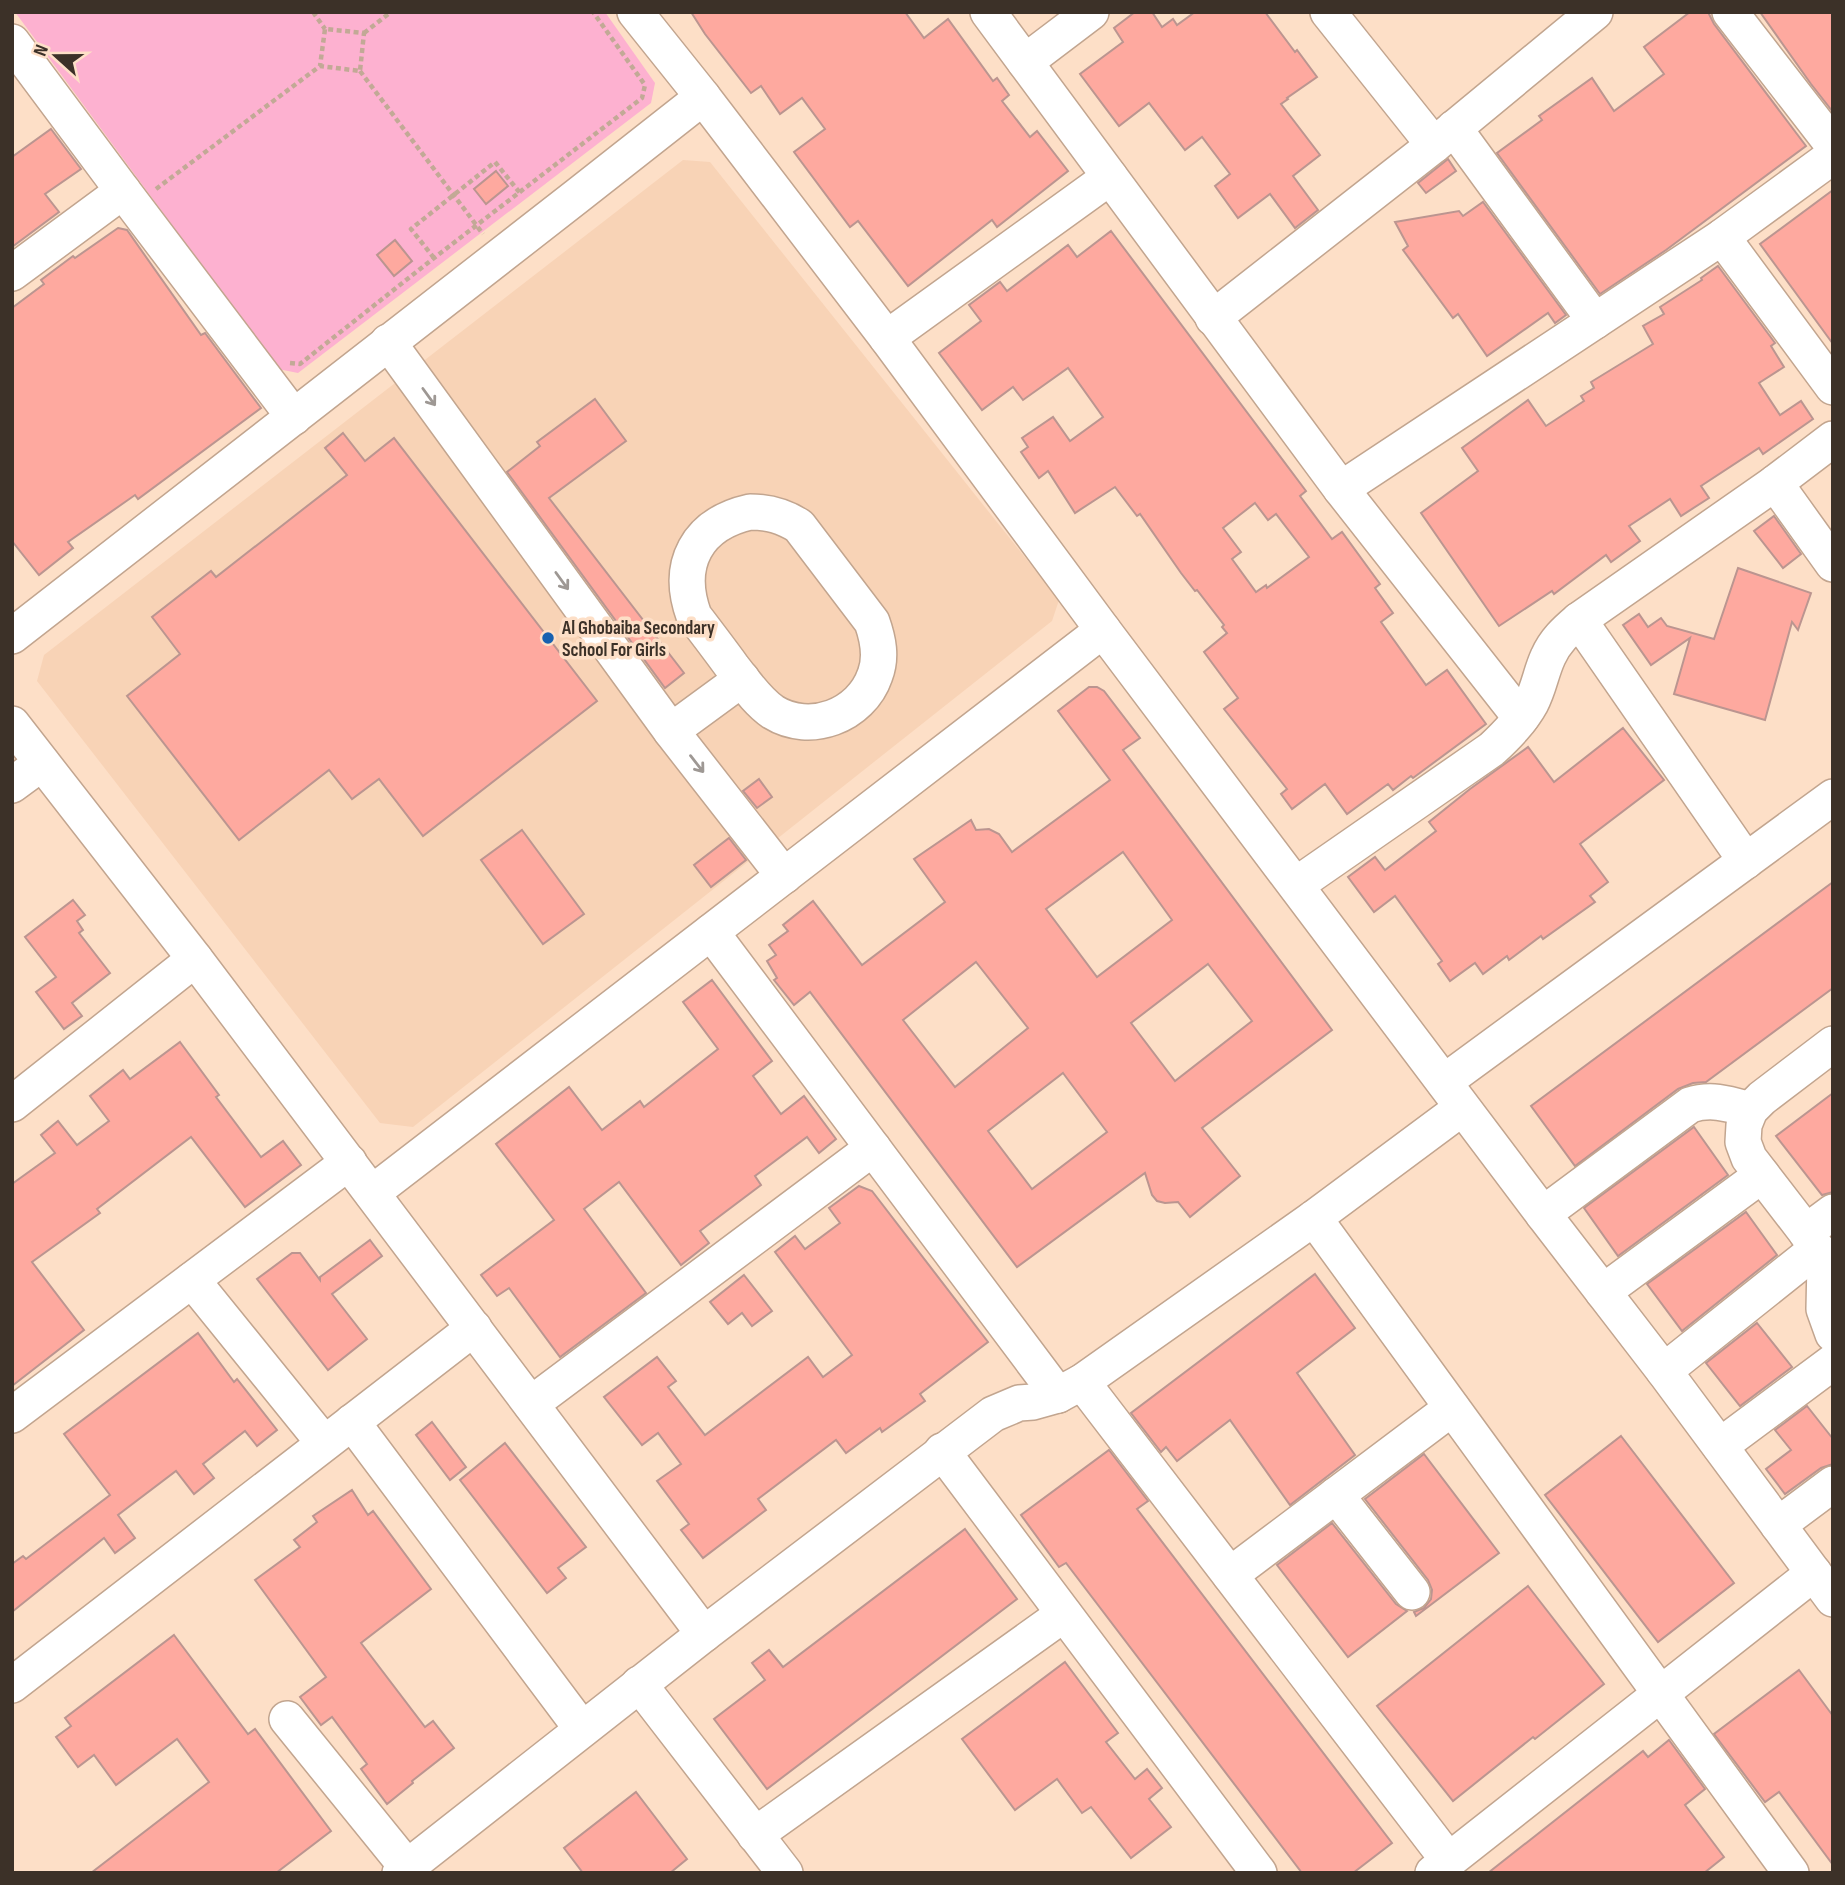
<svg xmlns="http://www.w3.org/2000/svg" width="1845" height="1885" viewBox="0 0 1845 1885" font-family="'Sofia Sans Condensed',sans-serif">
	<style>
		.built { fill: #f8d3b6 }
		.green { fill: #fdb1d0 }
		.building { fill: #fea99f; stroke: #bb9590; stroke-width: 2; fill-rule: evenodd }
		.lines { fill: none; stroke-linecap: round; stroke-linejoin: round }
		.minor-casing { stroke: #c2a58f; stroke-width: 38 }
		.path { stroke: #c2a996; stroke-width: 4.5; stroke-dasharray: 5 3.5; stroke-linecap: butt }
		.minor { stroke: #fff; stroke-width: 35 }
		.oneway { stroke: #9e9894 }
		.poi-dot { fill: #1761b0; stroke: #fddfc7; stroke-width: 2.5 }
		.labels { text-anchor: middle; stroke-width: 7; stroke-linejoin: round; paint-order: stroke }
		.poi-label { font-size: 19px; font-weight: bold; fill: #3c3128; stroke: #fddfc7; text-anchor: start }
	</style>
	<rect width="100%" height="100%" fill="#fddfc7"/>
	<path class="built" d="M683,160L710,162L1059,600L1052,621L413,1127L380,1123L37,681L44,655Z"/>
	<path class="green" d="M15,12H605L655,83L651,103L298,373L278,369Z"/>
	<g class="building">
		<path d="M691,12H905L924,38L948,19L993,81L997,78L1009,95L1002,101L1030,137L1037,131L1068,171L997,227L992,220L908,286L858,221L850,227L794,152L825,129L802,98L780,114L761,86L751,93L705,34Z"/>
		<path d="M1135,12H1152L1162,27L1173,19L1177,25L1195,12H1265L1295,52L1297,50L1317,77L1287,98L1288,99L1281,104L1320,155L1293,176L1318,210L1295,228L1270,194L1238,218L1215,186L1230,174L1202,137L1185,150L1149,103L1119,126L1080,74L1123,42L1114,28Z"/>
		<path d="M1690,12H1708L1714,24L1806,146L1666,250L1600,294L1497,153L1542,120L1539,116L1592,78L1614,111L1664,74L1644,47Z"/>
		<path d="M1760,12H1833V112L1811,84Z"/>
		<path d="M51,129L81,169L45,194L59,212L12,247V157Z"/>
		<path d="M1448,159L1456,171L1426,193L1418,183Z"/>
		<path d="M496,171L508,186L486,204L474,189Z"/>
		<path d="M1833,190V344L1760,244Z"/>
		<path d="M1483,202L1566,315L1555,323L1548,313L1487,356L1458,314L1453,318L1403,250L1408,246L1395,222L1459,211L1463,216Z"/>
		<path d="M118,228L127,230L201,335L205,333L261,408L138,499L135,495L68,542L73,548L39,575L12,541V308L44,284L41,280L73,256L75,258Z"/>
		<path d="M1111,231L1306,491L1300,496L1332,539L1342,532L1380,584L1375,588L1393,613L1381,622L1426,685L1447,670L1486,724L1413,778L1411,776L1393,790L1388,784L1347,814L1325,784L1292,809L1281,794L1287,789L1224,709L1238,698L1204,652L1227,633L1222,627L1224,625L1197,590L1195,591L1181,573L1140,514L1137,516L1115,487L1075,513L1048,471L1039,478L1021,452L1028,447L1022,438L1053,417L1070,441L1103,417L1068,368L1023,400L1013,387L982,410L939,353L981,321L969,305L1000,282L1007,291L1068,245L1077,257ZM1255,503L1268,520L1276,514L1309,557L1267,588L1266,585L1256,592L1232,559L1241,552L1223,528Z"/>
		<path d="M395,240L412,261L394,276L377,255Z"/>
		<path d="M1718,266L1775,343L1771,346L1784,367L1759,383L1780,415L1801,401L1813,419L1763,454L1759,448L1701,486L1709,498L1681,516L1670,499L1629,526L1640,541L1611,562L1606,555L1554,594L1552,591L1499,626L1421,513L1478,471L1462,448L1528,400L1546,426L1584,401L1581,396L1594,388L1591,382L1653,344L1643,326L1664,314L1660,307L1702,280L1701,278Z"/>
		<path d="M595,399L626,441L549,498L684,673L665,688L507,472L540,446L537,442Z"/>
		<path d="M343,433L365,461L394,438L597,701L423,836L379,779L352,799L329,770L239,840L127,696L180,654L152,617L211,571L216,577L347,475L325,448Z"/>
		<path d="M1774,516L1801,554L1783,568L1754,531Z"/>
		<path d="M1738,568L1811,593L1798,630L1792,622L1765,720L1674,694L1690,638L1651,665L1623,625L1639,614L1648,627L1661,618L1667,626L1714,639Z"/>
		<path d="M1089,687H1097L1104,691L1140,738L1123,750L1332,1030L1202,1128L1240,1176L1190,1217L1178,1202L1165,1203L1157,1201L1152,1195L1145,1173L1017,1267L810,992L794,1005L774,980L777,978L767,961L776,955L769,945L788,931L783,925L813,901L862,965L945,902L914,859L971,820L976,830L989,829L999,834L1012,852L1110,780L1058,711ZM1123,852L1172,920L1097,977L1046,909ZM976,962L1028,1028L955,1087L903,1020ZM1208,964L1252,1021L1175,1081L1131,1023ZM1063,1073L1107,1132L1032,1189L988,1131Z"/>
		<path d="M1623,728L1664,780L1580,844L1608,882L1590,896L1595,902L1543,939L1541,936L1509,960L1507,956L1483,974L1475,963L1450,981L1438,964L1442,961L1395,896L1374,912L1348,877L1375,857L1385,870L1436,831L1429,822L1470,789L1528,747L1554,782Z"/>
		<path d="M759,779L772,797L757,808L743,791Z"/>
		<path d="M522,830L584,914L543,944L481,860Z"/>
		<path d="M729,838L746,860L711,887L694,865Z"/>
		<path d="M1833,882V988L1706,1082L1693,1083L1678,1089L1575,1166L1531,1106Z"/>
		<path d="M73,900L85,915L77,921L83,930L79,933L110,973L72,1003L82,1016L64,1029L36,992L56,977L25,937Z"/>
		<path d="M712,980L772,1061L753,1076L781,1114L804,1096L836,1139L819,1153L807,1137L755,1176L761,1185L700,1231L709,1243L681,1265L619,1182L584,1209L646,1293L560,1357L509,1288L497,1296L481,1275L554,1220L496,1144L569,1087L602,1130L640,1101L644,1107L718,1049L683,1002Z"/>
		<path d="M180,1042L219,1095L216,1097L261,1157L283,1141L301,1165L245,1207L191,1137L97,1209L100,1213L32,1262L84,1330L12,1386V1184L55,1153L41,1135L58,1121L77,1145L109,1121L90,1096L123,1070L130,1079Z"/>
		<path d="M1833,1093V1192L1822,1195L1776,1136Z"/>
		<path d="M1694,1127L1728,1175L1618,1256L1584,1208Z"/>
		<path d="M859,1186L872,1191L988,1342L920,1394L925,1401L882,1432L880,1428L846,1453L836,1440L758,1499L766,1510L703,1558L681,1530L689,1524L657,1481L681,1464L658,1433L642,1445L604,1397L657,1357L676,1381L668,1387L705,1435L808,1357L823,1377L852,1355L775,1252L795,1236L805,1249L840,1223L829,1208Z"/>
		<path d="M1746,1212L1777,1255L1682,1331L1647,1284Z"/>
		<path d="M370,1240L382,1256L332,1294L367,1339L328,1370L257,1279L292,1253H300L320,1280V1277Z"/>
		<path d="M1315,1274L1355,1328L1297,1373L1355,1455L1290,1505L1230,1420L1177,1461L1166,1447L1161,1452L1131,1413Z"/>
		<path d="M744,1275L772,1311L752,1326L742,1313L728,1324L710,1302Z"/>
		<path d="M1757,1323L1792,1367L1740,1406L1706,1363Z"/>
		<path d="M198,1333L234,1382L237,1379L277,1430L257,1446L245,1431L203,1464L214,1478L194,1494L176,1471L118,1515L135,1538L115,1553L104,1538L12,1612V1564L23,1556L26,1559L110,1495L64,1434Z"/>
		<path d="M1807,1406L1833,1439V1464L1821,1468L1785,1494L1766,1469L1791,1450L1775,1430Z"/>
		<path d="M432,1422L466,1467L450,1480L416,1435Z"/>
		<path d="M1621,1436L1734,1583L1658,1642L1545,1495Z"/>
		<path d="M505,1443L586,1547L558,1568L566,1578L547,1593L460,1480Z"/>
		<path d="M1109,1450L1148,1501L1137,1509L1392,1843L1353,1873H1302L1066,1563L1059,1567L1021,1515Z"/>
		<path d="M1424,1454L1499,1553L1416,1616L1414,1612L1424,1608L1431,1599L1432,1590L1428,1580L1365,1499Z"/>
		<path d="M352,1490L368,1515L373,1511L431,1589L361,1643L425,1727L433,1721L454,1748L412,1781L413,1783L387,1804L361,1769L367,1764L332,1717L321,1725L300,1697L326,1677L255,1580L300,1547L294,1540L317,1522L313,1516Z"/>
		<path d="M1332,1523L1396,1604L1407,1611L1348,1657L1277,1565Z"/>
		<path d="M965,1529L1017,1599L767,1789L714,1719L765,1680L752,1663L769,1650L783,1667Z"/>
		<path d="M1528,1586L1604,1684L1535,1739L1533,1737L1453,1801L1377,1706Z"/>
		<path d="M174,1635L248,1734L255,1729L331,1831L276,1873H91L209,1782L177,1739L116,1785L94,1755L78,1767L56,1737L71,1726L65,1718Z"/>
		<path d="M1065,1662L1118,1733L1106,1742L1135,1779L1147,1769L1162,1788L1149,1799L1171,1827L1131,1858L1091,1807L1082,1813L1057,1779L1015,1810L962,1739Z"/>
		<path d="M1799,1670L1833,1716V1865L1779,1792L1765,1802L1714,1734Z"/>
		<path d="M1669,1740L1705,1789L1685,1805L1724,1857L1704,1873H1488L1643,1751L1648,1757Z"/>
		<path d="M636,1792L687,1859L670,1873H583L564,1848Z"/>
	</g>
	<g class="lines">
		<g class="minor-casing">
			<g id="minor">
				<path d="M635,12L703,97L887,338L1103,630L1543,1214L1664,1371L1833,1599"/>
				<path d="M988,12L1341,489L1521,718"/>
				<path d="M1328,12L1434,145"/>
				<path d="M1730,12L1833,145"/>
				<path d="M12,42L123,191L294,417"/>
				<path d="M1025,62L1091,12"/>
				<path d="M1454,128L1595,321"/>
				<path d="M1722,237L1833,387"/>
				<path d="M12,273L123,191"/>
				<path d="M1213,318L1434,145L1595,12"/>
				<path d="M887,338L1110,177"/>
				<path d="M388,342L671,731L784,876"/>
				<path d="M1775,483L1833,564"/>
				<path d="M1341,489L1722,237L1833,156"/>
				<path d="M750,512C769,512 783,516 799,526L872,622C878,639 882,657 875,675C861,716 810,735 773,712C757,701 745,683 733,668C720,650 707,633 694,616C675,564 697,524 750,512Z"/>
				<path d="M1579,620L1746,861"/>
				<path d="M12,636C243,456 474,278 703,97"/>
				<path d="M12,724L195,959L704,1634"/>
				<path d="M671,731L742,679"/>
				<path d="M12,785L42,763"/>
				<path d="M1296,885L1492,749C1507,735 1521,721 1531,703C1539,688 1541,672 1548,657C1555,641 1566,631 1579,620L1775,483L1833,439"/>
				<path d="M711,932L1058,1395"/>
				<path d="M1833,1044L1762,1098L1750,1110L1744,1125L1743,1142L1749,1158L1806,1232L1825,1262L1824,1309L1833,1334"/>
				<path d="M1444,1082L1833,797"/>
				<path d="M12,1104L195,959"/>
				<path d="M372,1193L1103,630"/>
				<path d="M1543,1214L1690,1105C1712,1098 1729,1104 1750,1110"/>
				<path d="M1314,1218L1791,1873"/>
				<path d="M1806,1232L1833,1212"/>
				<path d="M192,1280L324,1443"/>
				<path d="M1603,1292L1762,1175"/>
				<path d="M1664,1371L1817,1249"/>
				<path d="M1082,1382L1449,1861"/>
				<path d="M531,1404L873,1148"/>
				<path d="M12,1415L349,1162"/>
				<path d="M352,1422L582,1729"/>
				<path d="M1720,1446L1833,1362"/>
				<path d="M942,1451L1259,1873"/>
				<path d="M1336,1495L1412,1592"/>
				<path d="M1778,1525L1833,1484"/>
				<path d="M1230,1575L1452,1408"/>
				<path d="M639,1684L785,1873"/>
				<path d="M12,1685L474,1328"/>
				<path d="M287,1719L407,1867"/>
				<path d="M755,1835L1064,1614"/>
				<path d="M400,1873L704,1634L993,1414L1019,1403L1033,1402L1058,1395L1082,1382L1314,1218L1462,1108"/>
				<path d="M1433,1873L1814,1573"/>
			</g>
		</g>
		<g class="path">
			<path d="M313,12L325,29"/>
			<path d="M364,33L391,12"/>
			<path d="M360,71L483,234"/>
			<path d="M156,189L320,66L360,71L364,33L325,29L320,66"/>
			<path d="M434,258L411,229L495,162L520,193"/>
			<path d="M290,363L300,364L434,258L642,98L645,85L593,12"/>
		</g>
		<use href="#minor" class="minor"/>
	</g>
	<defs><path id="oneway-shaft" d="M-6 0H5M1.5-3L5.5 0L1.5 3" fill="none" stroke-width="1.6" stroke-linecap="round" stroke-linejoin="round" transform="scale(1.75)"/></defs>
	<g class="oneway">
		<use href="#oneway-shaft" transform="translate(429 397) rotate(54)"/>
		<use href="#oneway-shaft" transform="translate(562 581) rotate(54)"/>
		<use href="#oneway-shaft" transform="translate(697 764) rotate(52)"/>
	</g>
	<circle class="poi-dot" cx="548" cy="638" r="7"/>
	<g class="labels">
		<g class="poi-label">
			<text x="562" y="634">Al Ghobaiba Secondary<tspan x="562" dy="22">School For Girls</tspan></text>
		</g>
	</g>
	<rect width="1845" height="1885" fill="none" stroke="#3c3128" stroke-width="28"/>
	<g transform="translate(56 56) rotate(291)" stroke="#fddfc7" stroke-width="5" paint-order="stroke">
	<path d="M0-5L12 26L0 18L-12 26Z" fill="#3c3128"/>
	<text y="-10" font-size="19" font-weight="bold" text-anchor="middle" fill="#3c3128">N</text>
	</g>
</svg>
